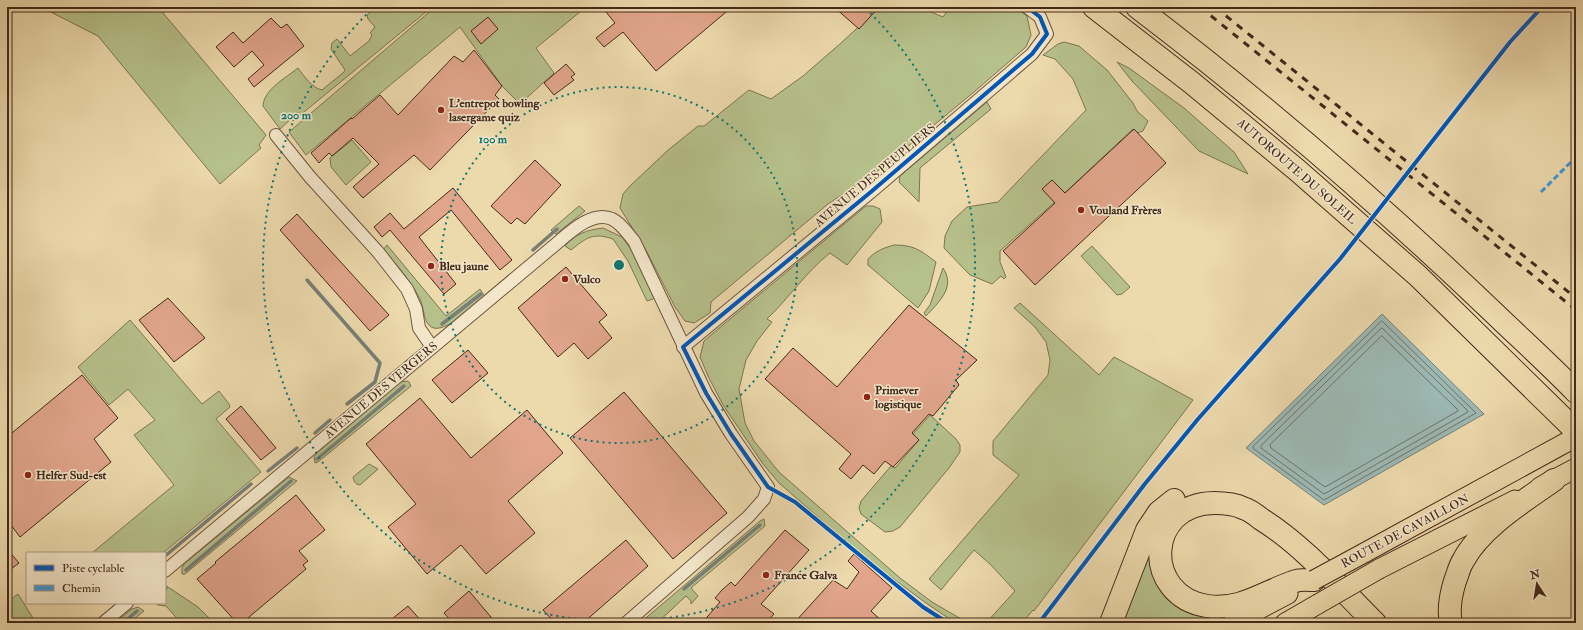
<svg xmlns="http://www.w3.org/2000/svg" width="1583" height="630" viewBox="0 0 1583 630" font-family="'IM FELL Double Pica',serif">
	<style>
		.green { fill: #b6c08b; stroke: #7d7553 }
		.water { fill: #9cb8b3; stroke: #797f76 }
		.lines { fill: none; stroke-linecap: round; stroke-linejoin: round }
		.shore { stroke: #707167; stroke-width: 1 }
		.stream { stroke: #797f76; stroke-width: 3.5 }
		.building { fill: #e0a58b; stroke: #442a1b }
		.minor-casing { stroke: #6e563f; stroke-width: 14 }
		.primary-casing { stroke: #442a1b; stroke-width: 21 }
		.motorway-casing { stroke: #442a1b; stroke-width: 24 }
		.minor { stroke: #f3e6c9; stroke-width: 12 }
		.primary { stroke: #ecd9ac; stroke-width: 19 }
		.motorway { stroke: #ecd9ac; stroke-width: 22 }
		.rail { stroke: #442a1b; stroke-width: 3; stroke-dasharray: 7 7; stroke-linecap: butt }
		.primary-bridge-casing { stroke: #442a1b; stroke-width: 21; stroke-linecap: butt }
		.primary-bridge { stroke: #ecd9ac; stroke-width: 19 }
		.quiet { stroke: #4096d4; stroke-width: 3; stroke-dasharray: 6 3; stroke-linecap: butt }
		.cycleway-casing { stroke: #f3e6c9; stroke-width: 6 }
		.cycleway { stroke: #0057b8; stroke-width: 4 }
		.ring { fill: none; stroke: #0f766e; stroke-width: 2; stroke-dasharray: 2 4 }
		.poi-dot { fill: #8f2418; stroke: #f3e6c9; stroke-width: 1.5 }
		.labels { text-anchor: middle; stroke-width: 3; stroke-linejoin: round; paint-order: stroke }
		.poi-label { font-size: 12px; font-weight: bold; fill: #442a1b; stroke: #f3e6c9; text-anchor: start }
		.street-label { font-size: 12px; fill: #442a1b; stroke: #f3e6c9 }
		.centre { fill: #0f766e; stroke: #f3e6c9; stroke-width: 2 }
		.ring-label { font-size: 12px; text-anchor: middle; font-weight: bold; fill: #0f766e; stroke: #f3e6c9; stroke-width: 3; stroke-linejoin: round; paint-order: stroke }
	</style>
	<rect width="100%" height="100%" fill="#ecd9ac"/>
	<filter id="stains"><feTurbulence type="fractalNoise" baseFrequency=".005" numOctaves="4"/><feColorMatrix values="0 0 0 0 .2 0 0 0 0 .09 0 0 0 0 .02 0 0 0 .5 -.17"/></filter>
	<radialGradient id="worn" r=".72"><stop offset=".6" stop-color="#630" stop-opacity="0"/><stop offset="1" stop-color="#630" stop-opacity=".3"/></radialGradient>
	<g class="green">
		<path d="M41,7H158L266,135L259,145L261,148L220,184L98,36Z"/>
		<path d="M376,7H402L407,8L410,7H432L293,121L291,119L280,129L263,106C264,89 286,78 298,68C304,76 312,88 322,90L344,72L345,70L331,49L332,43L337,39L350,56L369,41L372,35L370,33L375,27L368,19L367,15Z"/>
		<path d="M435,7H586L536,48L554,73L520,104L502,86L460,27L306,155L289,132Z"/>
		<path d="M880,7H919L943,17L950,7H1015L1027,16L1031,35L1026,47L974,92L882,168L828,204L711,302L710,313L694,323L685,321L675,307L647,252L620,208L623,194L630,186L667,151L698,126H704L749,90L771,99L803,76L841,43Z"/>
		<path d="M1064,42L1079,46L1107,70L1133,103L1137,111L1148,121L1143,131L1137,133L1133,129L1056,201L1000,251V262L1006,277L1004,279L1001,276L992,284L970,275L944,248L945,236L952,221L967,207L998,202L1086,110L1073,79L1055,59L1043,55L1058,44Z"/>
		<path d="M1117,62L1129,68L1184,108L1234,152L1248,174L1199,151L1132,81Z"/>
		<path d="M987,102L991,109L920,168L919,202L899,182L900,176Z"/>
		<path d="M352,140L371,162L346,185L331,167L330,158Z"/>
		<path d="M579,206L585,211L556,234L551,230Z"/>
		<path d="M866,206H873L880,209L882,222L847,265L830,253C806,272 789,298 767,319L772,322L757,341L746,360L739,389L745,423L754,441L779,472L900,578L932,602L968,623L954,622L926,603L865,558L779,483L763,464L723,405L708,376L700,357L704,341L718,329Z"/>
		<path d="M603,228L622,237L633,252L654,296L653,299L647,301L628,261L613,239C593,232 586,238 571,250L565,246C576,234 586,230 603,228Z"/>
		<path d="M387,245L446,316L480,289L485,297C475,305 440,339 429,325C423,319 424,307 420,299C411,281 397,265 383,250Z"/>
		<path d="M894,245C914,245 920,250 936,262L929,291L918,308L868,265V259C876,251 883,248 894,245Z"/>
		<path d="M1092,246L1130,287L1122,294L1117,295L1081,256Z"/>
		<path d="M943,268C956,287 939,302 926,316L924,313L930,305Z"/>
		<path d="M1020,303L1099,375L1114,357L1193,400L1034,611L1033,610L1022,623H986L1015,591L990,564L974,550L941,590L929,579L1019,475L993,455V441L1048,375L1050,360L1046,342L1035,327L1014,308Z"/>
		<path d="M130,320L202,404L219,391L229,404L230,407L216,419L261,472L163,553H92L174,485L134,435L155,420L154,419L128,389L109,405L78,367Z"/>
		<path d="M407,381L409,382L411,386L318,462L315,463L314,457L317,453L400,382Z"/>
		<path d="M930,415L956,439L960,445V452L949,468L900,527L893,531L885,532L861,514L859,508L861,501L891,466L895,468L919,440L913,434Z"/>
		<path d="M369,464L378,469L360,485C355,484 354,482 353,477Z"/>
		<path d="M289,477L297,481L185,574H182V568L184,564Z"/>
		<path d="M764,519L765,526L691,588L698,596L691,604V601L686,596L657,623H640L760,521Z"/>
		<path d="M1158,527L1157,580L1238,615L1222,623H1118Z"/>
		<path d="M165,585L198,607L209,618L202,623H181L166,606L158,605L155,603H165Z"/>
		<path d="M18,594L36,623H7V602Z"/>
		<path d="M138,607L144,611L129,623H115L132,609Z"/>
	</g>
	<path class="water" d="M1382,314L1484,414L1324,505L1246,448Z"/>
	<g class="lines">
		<g class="shore">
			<path d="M1382,321L1476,413L1324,500L1254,449L1253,447Z"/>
			<path d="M1382,328L1467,410L1468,412L1324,494L1261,448V446Z"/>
			<path d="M1382,336L1457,409L1458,411L1325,487L1271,448L1270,445Z"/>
		</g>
		<g class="stream">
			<path d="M533,250L557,229"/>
			<path d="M307,280L380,363L375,382L347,404"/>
			<path d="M442,324L481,294"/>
			<path d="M315,433L330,420"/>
			<path d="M317,459L404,386"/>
			<path d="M268,471L297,448"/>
			<path d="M165,556L251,484"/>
			<path d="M186,570L291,481"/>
			<path d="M165,589L166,588"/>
			<path d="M684,589L760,525"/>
			<path d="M123,623L137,611"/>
		</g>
	</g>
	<g class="building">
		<path d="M602,7H732L656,71L623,32L604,47L596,38L615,23Z"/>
		<path d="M834,7H879L859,29Z"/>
		<path d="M488,17L498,29L481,44L471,31Z"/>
		<path d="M271,18L281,28L287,24L304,46L254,87L248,79L264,65L252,51L234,67L216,47L233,32L243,43Z"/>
		<path d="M474,50L502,86L495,95L499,99L430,170L414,155L363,198L353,187L379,164L353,138L332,156L329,153L319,163L311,153L351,118L352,119L380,95L398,115L454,56L463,62Z"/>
		<path d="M566,64L575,74L571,77L574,80L554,95L544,83Z"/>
		<path d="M1134,129L1166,163L1035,285L1003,251L1055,203L1042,189L1052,180L1065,193Z"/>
		<path d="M535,160L561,185L525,224L517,218L511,224L491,206Z"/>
		<path d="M453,188L512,260L500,270L451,210L419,237L456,284L444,294L390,230L382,237L374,227L390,213L404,229Z"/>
		<path d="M297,214L389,315L370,331L280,230Z"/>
		<path d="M566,267L607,315L599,322L612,338L588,359L574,343L558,357L518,308Z"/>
		<path d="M168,298L205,338L174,362L139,320Z"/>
		<path d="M909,305L977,360L956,380L959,385L933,416L929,414L912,433L919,440L893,467L885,461L874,474L863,465L851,479L839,469L851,454L765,379L793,348L837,387Z"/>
		<path d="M468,350L488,373L452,403L432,380Z"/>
		<path d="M82,375L118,418L94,439L111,462L20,537L7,520V437Z"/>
		<path d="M624,392L727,513L673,559L570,438Z"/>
		<path d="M420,398L471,458L527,410L563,453L508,501L535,533L486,574L461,545L427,574L388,527L416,504L366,444Z"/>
		<path d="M241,406L276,448L261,460L226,419Z"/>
		<path d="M296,495L325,530L299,551L308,561L303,565L306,569L242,623H237L197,579L216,563L215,562Z"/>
		<path d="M785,530L809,550L761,604L774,614L766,623H702L720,602L715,598L722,590L731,582L735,586Z"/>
		<path d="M626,540L648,566L583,623H555L543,610Z"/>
		<path d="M7,549L19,563L7,572Z"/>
		<path d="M854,554L892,588L871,611L884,623H794L833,580L847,589L859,572L848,561Z"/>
		<path d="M469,591L496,623H453L444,613Z"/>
		<path d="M408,606L423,623H387Z"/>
	</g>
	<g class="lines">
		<g class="minor-casing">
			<g id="minor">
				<path d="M276,135L310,177L378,252L407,289L416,309L419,328L432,347"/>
				<path d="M683,347L872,191L1032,54L1047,34L1040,17L1027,7"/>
				<path d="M165,571L550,249C565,237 591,209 612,219C621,223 628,234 634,241L706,393L731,434L768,487L764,499L748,517L626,623"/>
				<path d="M103,623L127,603"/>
			</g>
		</g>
		<g class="primary-casing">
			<g id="primary">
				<path d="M1540,487L1576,468"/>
				<path d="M1364,553L1576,437"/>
				<path d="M1379,569L1515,500"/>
				<path d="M1233,623L1288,594"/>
				<path d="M1285,623L1318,604"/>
			</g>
		</g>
		<g class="motorway-casing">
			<g id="motorway">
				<path d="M1094,7L1192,83L1297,170L1418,276L1576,431"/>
				<path d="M1137,7C1262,102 1380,204 1493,312C1521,339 1549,364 1576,392"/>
				<path d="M1314,580C1307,580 1299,579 1293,582C1264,592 1240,611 1207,606C1142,596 1145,504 1214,503C1223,503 1235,504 1243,508C1250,510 1256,515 1261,519C1303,545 1340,588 1375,623"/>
				<path d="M1111,623L1147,530L1159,512L1174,500"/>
				<path d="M1451,623C1448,610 1451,594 1455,581C1458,574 1459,567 1463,561C1480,528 1524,501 1554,480"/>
			</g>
		</g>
		<use href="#minor" class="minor"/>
		<use href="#primary" class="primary"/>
		<use href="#motorway" class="motorway"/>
		<g class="rail">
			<path d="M1200,7L1576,310"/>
			<path d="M1215,7L1576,298"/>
		</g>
		<g class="primary-bridge-casing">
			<g id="primary-bridge">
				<path d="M1314,580L1364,553"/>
				<path d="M1318,604L1379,569"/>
			</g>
		</g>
		<use href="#primary-bridge" class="primary-bridge"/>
		<path class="quiet" d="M1541,192L1576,157"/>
		<g class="cycleway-casing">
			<g id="cycleway">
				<path d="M948,623L923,607L795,502L768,487L731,434L706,393L683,347L872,191L1032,54L1047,34L1040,17L1027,7"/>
				<path d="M1039,623L1144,485L1198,419L1340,259L1510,42L1542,7"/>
			</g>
		</g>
		<use href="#cycleway" class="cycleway"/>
	</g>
	<g class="ring">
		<circle cx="619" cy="265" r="178"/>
		<path d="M866 9A356 356 0 1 1 372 9"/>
	</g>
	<g class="poi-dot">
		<circle cx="441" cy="110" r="4"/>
		<circle cx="1081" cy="210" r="4"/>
		<circle cx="431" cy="266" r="4"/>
		<circle cx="565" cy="279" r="4"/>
		<circle cx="867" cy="397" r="4"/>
		<circle cx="28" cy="475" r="4"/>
		<circle cx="766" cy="575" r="4"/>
	</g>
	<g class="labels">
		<g class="poi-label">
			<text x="449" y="107">L'entrepot bowling<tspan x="449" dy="14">lasergame quiz</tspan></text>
			<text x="1089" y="214">Vouland Frères</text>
			<text x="439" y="270">Bleu jaune</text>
			<text x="573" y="283">Vulco</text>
			<text x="875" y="394">Primever<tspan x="875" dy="14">logistique</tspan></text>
			<text x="36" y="479">Helfer Sud-est</text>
			<text x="774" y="579">France Galva</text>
		</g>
		<g class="street-label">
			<text transform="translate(1297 171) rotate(41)" y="4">AUTOROUTE DU SOLEIL</text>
			<text transform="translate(875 175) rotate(-40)" y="4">AVENUE DES PEUPLIERS</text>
			<text transform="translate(381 390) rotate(-40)" y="4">AVENUE DES VERGERS</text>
			<text transform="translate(1405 531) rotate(-28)" y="4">ROUTE DE CAVAILLON</text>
		</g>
	</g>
	<circle cx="619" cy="265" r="6" class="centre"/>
	<g class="ring-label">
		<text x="296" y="119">200 m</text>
		<text x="493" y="143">100 m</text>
	</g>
	<rect width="1583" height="630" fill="none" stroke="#ecd9ac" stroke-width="24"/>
	<rect x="8" y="8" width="1567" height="614" fill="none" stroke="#442a1b" stroke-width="2"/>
	<rect x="12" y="12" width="1559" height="606" fill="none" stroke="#442a1b"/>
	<rect x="26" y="552" width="140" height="52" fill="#f3e6c9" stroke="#ad9b83"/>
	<rect x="34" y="565" width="20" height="6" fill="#0057b8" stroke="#ad9b83"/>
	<text x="62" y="572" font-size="12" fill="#442a1b">Piste cyclable</text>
	<rect x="34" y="585" width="20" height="6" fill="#4096d4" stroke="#ad9b83"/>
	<text x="62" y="592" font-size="12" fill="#442a1b">Chemin</text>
	<g transform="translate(1537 584) rotate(348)" stroke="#f3e6c9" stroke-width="3" paint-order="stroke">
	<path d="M0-3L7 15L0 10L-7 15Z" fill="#442a1b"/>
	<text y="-6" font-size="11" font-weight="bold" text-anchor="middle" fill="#442a1b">N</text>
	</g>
	<rect width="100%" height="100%" filter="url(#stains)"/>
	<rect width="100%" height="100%" fill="url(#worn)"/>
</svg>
